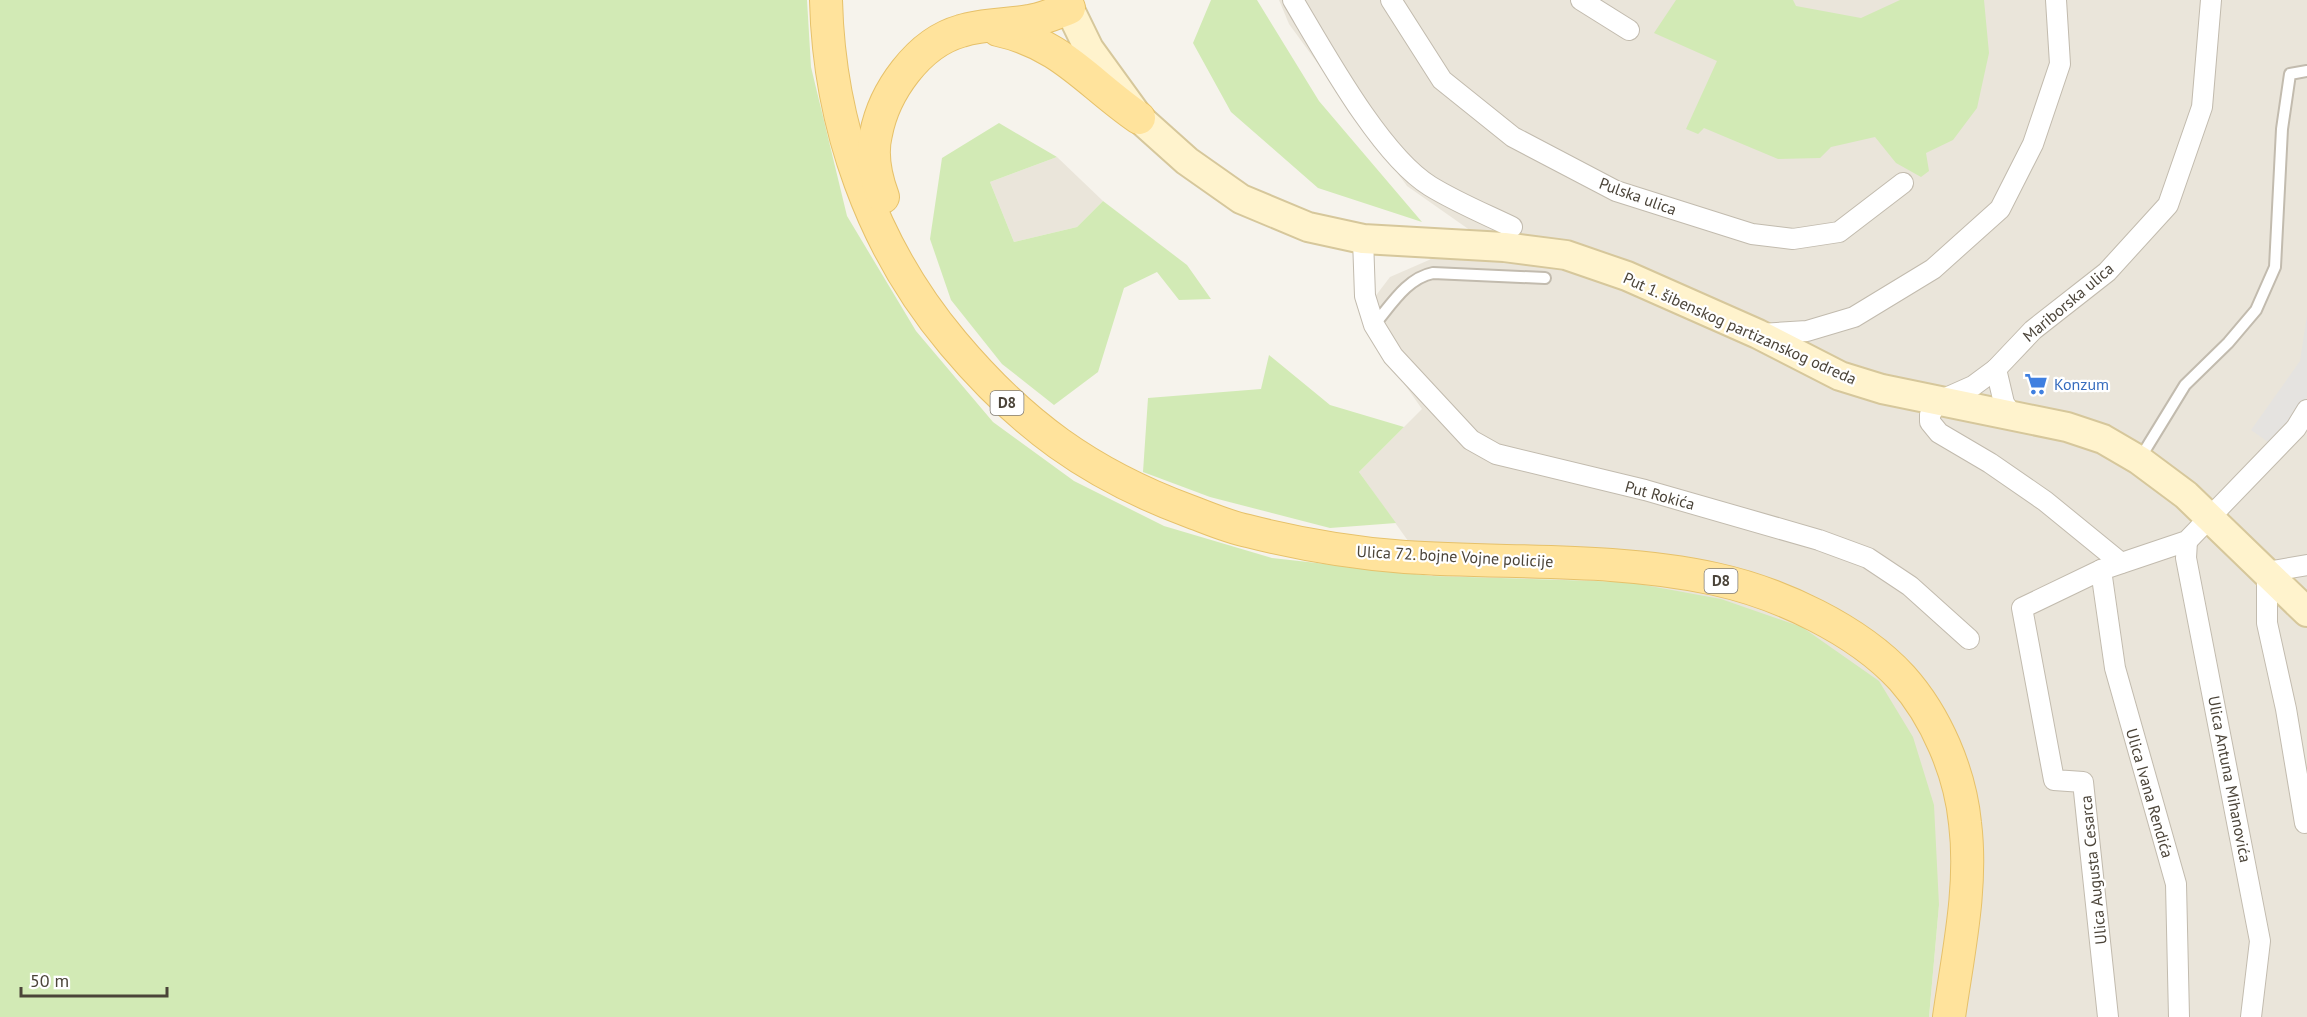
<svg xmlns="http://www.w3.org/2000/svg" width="2307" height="1017" viewBox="0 0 2307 1017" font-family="'PT Sans',sans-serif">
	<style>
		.residential { fill: #eae5da }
		.green { fill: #d2eab5 }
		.parking { fill: #e5e3e0 }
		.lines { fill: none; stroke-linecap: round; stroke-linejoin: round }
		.lane-casing { stroke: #c2bbae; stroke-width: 14 }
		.street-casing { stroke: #c2bbae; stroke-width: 22 }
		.secondary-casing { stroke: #d6c79b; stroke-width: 32 }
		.primary-casing { stroke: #e6c16a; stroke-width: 34 }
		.lane { stroke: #fff; stroke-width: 10 }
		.street { stroke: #fff; stroke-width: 20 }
		.secondary { stroke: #fff3cd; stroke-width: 28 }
		.primary { stroke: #ffe39c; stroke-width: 32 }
		.labels { text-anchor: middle; stroke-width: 4.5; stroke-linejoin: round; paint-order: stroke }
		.shield { fill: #fff; stroke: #817c74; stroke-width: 1.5 }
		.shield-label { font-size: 15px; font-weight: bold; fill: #4b4439 }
		.street-label { font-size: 16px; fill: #4b4439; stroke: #fff }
		.shop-label { font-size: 16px; fill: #366cbe; stroke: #fff; text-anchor: start }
	</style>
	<rect width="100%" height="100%" fill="#f6f3ec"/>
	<g class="residential">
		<path d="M1279,0H2307V1017H1929L1939,905L1628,582L1433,576L1359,472L1422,409L1367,331L1374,298L1390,277L1429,260L1474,233L1407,186L1289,24Z"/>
		<path d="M1057,157L1103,201L1077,227L1014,242L990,182Z"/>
	</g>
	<g class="green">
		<path d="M0,0H807L811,67L847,216L916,331L993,422L1074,481L1164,526L1272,558L1433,576L1628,582L1721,599L1802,627L1879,681L1913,737L1934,805L1939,905L1929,1017H0Z"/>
		<path d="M1211,0H1257L1319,101L1422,222L1318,188L1231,112L1193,43Z"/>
		<path d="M1676,0H1793L1796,6L1861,18L1900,0H1984L1989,53L1977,108L1953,140L1926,153L1929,171L1921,177L1896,163L1875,137L1831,147L1820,158L1778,159L1704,128L1698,134L1686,129L1717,61L1654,33Z"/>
		<path d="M999,123L1057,157L990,182L1014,242L1077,227L1103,201L1187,265L1211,299L1179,300L1157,272L1124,288L1098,372L1054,405L1002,364L951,300L930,239L942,158Z"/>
		<path d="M1269,355L1330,405L1404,427L1359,472L1396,523L1330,528L1210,497L1143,472L1148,398L1261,389Z"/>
	</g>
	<path class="parking" d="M2307,315V397L2275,447L2251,430L2300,361Z"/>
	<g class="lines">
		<g class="lane-casing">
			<g id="lane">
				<path d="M1374,325C1391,305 1407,278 1433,273L1545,278"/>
				<path d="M2139,460L2185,385L2228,343L2256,310L2275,267L2282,129L2290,74L2307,71"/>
			</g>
		</g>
		<g class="street-casing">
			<g id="street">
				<path d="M1293,0C1324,52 1380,155 1430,186C1456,202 1485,214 1512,227"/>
				<path d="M1391,0L1442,80L1513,137L1616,191L1752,234L1793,239L1839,232L1903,183"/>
				<path d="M1581,0L1629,30"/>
				<path d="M1363,239L1365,296L1374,325L1393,356L1471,440L1496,454L1645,490L1819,540L1868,558L1910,586L1969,639"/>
				<path d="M1761,334L1807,331L1854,317L1933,269L2000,209L2033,144L2060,64L2056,0"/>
				<path d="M1996,369L1973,386L1937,402L1930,415V422L1939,433L1990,463L2045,501L2121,563"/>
				<path d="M2014,418L2004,403L1996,369L2033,330L2107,272L2168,205L2202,107L2211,0"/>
				<path d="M2187,541L2186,558L2260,941L2251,1017"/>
				<path d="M2101,570L2115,668L2176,884L2179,1017"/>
				<path d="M2305,823L2286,709L2267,623V572L2307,565"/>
				<path d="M2108,1017L2083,782L2054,780L2022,608L2101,570L2187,541L2296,428L2307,410"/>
			</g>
		</g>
		<g class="secondary-casing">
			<path id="secondary" d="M1069,8L1089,49L1139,118L1187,161L1241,199L1308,227L1363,239L1504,247L1566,255L1627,276L1758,334L1840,376L1882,389L2067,427L2103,439L2139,460L2186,495L2307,612"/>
		</g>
		<g class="primary-casing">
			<g id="primary">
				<path d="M826,0C829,125 872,247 953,343C1021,424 1089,474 1189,511C1208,518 1228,527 1248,531C1299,544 1352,553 1405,557C1508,564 1614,557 1715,579C1779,593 1857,629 1902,678C1936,716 1960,772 1965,823C1973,887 1958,953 1949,1017"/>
				<path d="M998,30C1062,44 1088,83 1139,118"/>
				<path d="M883,197C876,178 871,154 876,134C884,92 918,43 961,31C983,24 1007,25 1029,21C1043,19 1056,13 1069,8L1065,0"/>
			</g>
		</g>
		<use href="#lane" class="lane"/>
		<use href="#street" class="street"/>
		<use href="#secondary" class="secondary"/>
		<use href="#primary" class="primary"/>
	</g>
	<defs>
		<g id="supermarket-bare" transform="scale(1.8)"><path d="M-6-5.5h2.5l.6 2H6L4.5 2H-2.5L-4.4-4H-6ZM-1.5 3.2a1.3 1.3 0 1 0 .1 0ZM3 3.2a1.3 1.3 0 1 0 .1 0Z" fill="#3f7fe0" stroke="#fff" stroke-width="2.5" paint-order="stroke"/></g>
	</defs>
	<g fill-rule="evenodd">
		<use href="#supermarket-bare" x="2036" y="384"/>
	</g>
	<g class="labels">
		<g class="shield">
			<rect x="990.5" y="391" width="33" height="24" rx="4.5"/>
			<rect x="1704.5" y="569" width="33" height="24" rx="4.5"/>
		</g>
		<g class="shield-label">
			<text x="1007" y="408">D8</text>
			<text x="1721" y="586">D8</text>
		</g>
		<g class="street-label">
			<text transform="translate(1638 196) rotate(20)" y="6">Pulska ulica</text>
			<text transform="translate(2068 302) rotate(-40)" y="6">Mariborska ulica</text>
			<text transform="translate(1740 328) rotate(24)" y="6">Put 1. šibenskog partizanskog odreda</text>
			<text transform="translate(1660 495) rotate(15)" y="6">Put Rokića</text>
			<text transform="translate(1455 556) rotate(3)" y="6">Ulica 72. bojne Vojne policije</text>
			<text transform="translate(2230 779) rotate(79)" y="6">Ulica Antuna Mihanovića</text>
			<text transform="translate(2150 793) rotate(74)" y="6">Ulica Ivana Rendića</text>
			<text transform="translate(2093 870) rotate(-96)" y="6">Ulica Augusta Cesarca</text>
		</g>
		<g class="shop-label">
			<text x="2054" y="390">Konzum</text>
		</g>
	</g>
	<path d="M21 987v9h146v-9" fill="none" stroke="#4b4439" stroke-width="3"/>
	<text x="30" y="987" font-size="18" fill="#4b4439" stroke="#ffffff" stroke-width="4.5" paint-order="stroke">50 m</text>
</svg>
